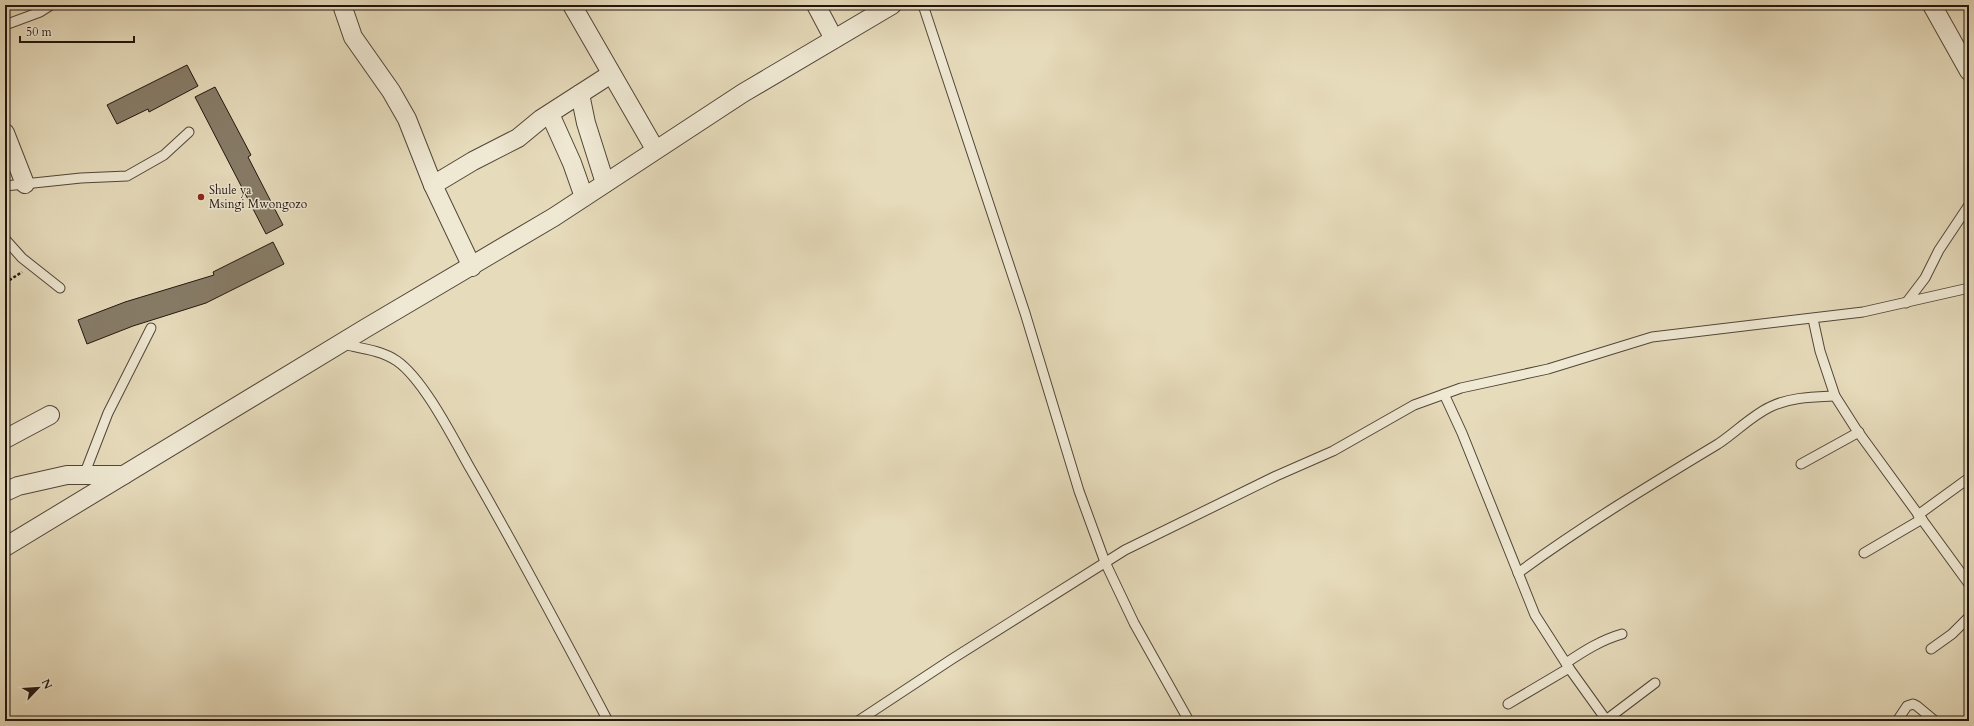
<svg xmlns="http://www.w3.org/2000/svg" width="1974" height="726" viewBox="0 0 1974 726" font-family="Cardo,serif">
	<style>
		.building { fill: #877c68; stroke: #21150e }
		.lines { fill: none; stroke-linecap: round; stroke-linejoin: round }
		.service-casing { stroke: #524639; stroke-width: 11 }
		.minor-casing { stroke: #524639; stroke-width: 20 }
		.path { stroke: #21150e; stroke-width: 2.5; stroke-dasharray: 3 2; stroke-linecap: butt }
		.service { stroke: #efe8d3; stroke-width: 9 }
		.minor { stroke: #efe8d3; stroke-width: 18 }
		.poi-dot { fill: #8f2418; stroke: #efe8d3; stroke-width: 1.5 }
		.labels { text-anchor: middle; stroke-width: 3; stroke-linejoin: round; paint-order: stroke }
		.poi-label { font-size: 12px; fill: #21150e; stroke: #efe8d3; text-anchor: start }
	</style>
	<rect width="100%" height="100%" fill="#e6dbbb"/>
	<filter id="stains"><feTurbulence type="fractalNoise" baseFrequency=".005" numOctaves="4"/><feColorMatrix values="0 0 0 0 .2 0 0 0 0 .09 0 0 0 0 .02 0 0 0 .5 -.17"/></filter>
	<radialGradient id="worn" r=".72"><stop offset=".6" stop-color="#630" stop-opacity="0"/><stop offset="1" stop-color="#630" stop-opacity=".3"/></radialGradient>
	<g class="building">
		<path d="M187,65L198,86L149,112L148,109L117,124L107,105Z"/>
		<path d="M215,87L251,155L248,157L283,225L266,234L195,97Z"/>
		<path d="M273,242L284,264L206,303L133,326L87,344L78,320L125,302L214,275L213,272Z"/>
	</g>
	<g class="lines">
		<g class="service-casing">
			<g id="service">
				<path d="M923,5L1025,313L1079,491L1105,562L1134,623L1189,721"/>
				<path d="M5,25L40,12L51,5"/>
				<path d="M5,186L81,178L127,176L164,155L189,132"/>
				<path d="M5,239L22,258L60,288"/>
				<path d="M1906,303L1925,278L1939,250L1969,205"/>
				<path d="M1813,319L1820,351L1835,396L1856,429L1969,584"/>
				<path d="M342,344C359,348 381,350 397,361C424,380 453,438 470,468C518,551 563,636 608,721"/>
				<path d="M1444,394L1462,433L1535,615L1569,668L1607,721"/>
				<path d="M1801,464L1859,432"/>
				<path d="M84,475L108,413L151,328"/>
				<path d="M1918,515L1969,478"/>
				<path d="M1864,553L1922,519"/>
				<path d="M1518,573C1582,526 1650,485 1718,444C1735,433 1751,416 1770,407C1790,397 1814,397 1835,396"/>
				<path d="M1931,649L1952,634L1969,617"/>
				<path d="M1566,663C1584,651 1601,640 1622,634"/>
				<path d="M1508,704L1569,668"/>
				<path d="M1606,720L1655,683"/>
				<path d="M858,721L952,659L1125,550L1276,476L1333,451L1414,405L1461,388L1548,369L1652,337L1863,312L1969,288"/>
				<path d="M1897,721L1907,706L1913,704L1917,706L1935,721"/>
			</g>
		</g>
		<g class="minor-casing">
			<g id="minor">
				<path d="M342,5L353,37L391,91L407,119L433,185L472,267"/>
				<path d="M572,5L655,149"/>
				<path d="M816,5L834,39"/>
				<path d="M1932,5L1969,71"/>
				<path d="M580,94L586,123L605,183"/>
				<path d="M550,114L572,163L584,197"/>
				<path d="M5,133L25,184"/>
				<path d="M433,185L473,161L518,138L541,119L611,74"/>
				<path d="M5,439L50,415"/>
				<path d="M5,492L18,486L67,475H124"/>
				<path d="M5,547L366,328L554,217L743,93L892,5"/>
			</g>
		</g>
		<path class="path" d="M5,283L22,272"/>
		<use href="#service" class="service"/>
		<use href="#minor" class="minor"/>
	</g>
	<circle class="poi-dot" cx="201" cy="197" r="4"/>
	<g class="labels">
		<g class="poi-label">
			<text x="209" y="194">Shule ya<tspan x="209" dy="14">Msingi Mwongozo</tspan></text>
		</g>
	</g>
	<rect width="1974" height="726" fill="none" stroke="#e6dbbb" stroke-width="20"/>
	<rect x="6" y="6" width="1962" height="714" fill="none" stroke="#21150e" stroke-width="2"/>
	<rect x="10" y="10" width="1954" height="706" fill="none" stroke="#21150e"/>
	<g transform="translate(38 688) rotate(65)" stroke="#efe8d3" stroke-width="3" paint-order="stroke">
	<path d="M0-3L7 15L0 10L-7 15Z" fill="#21150e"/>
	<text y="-6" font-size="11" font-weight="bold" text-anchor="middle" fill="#21150e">N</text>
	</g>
	<path d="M20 36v6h114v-6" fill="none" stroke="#21150e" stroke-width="2"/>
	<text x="26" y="36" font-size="12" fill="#21150e" stroke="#efe8d3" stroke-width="3" paint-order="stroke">50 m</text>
	<rect width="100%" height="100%" filter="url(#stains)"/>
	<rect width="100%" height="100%" fill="url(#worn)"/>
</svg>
